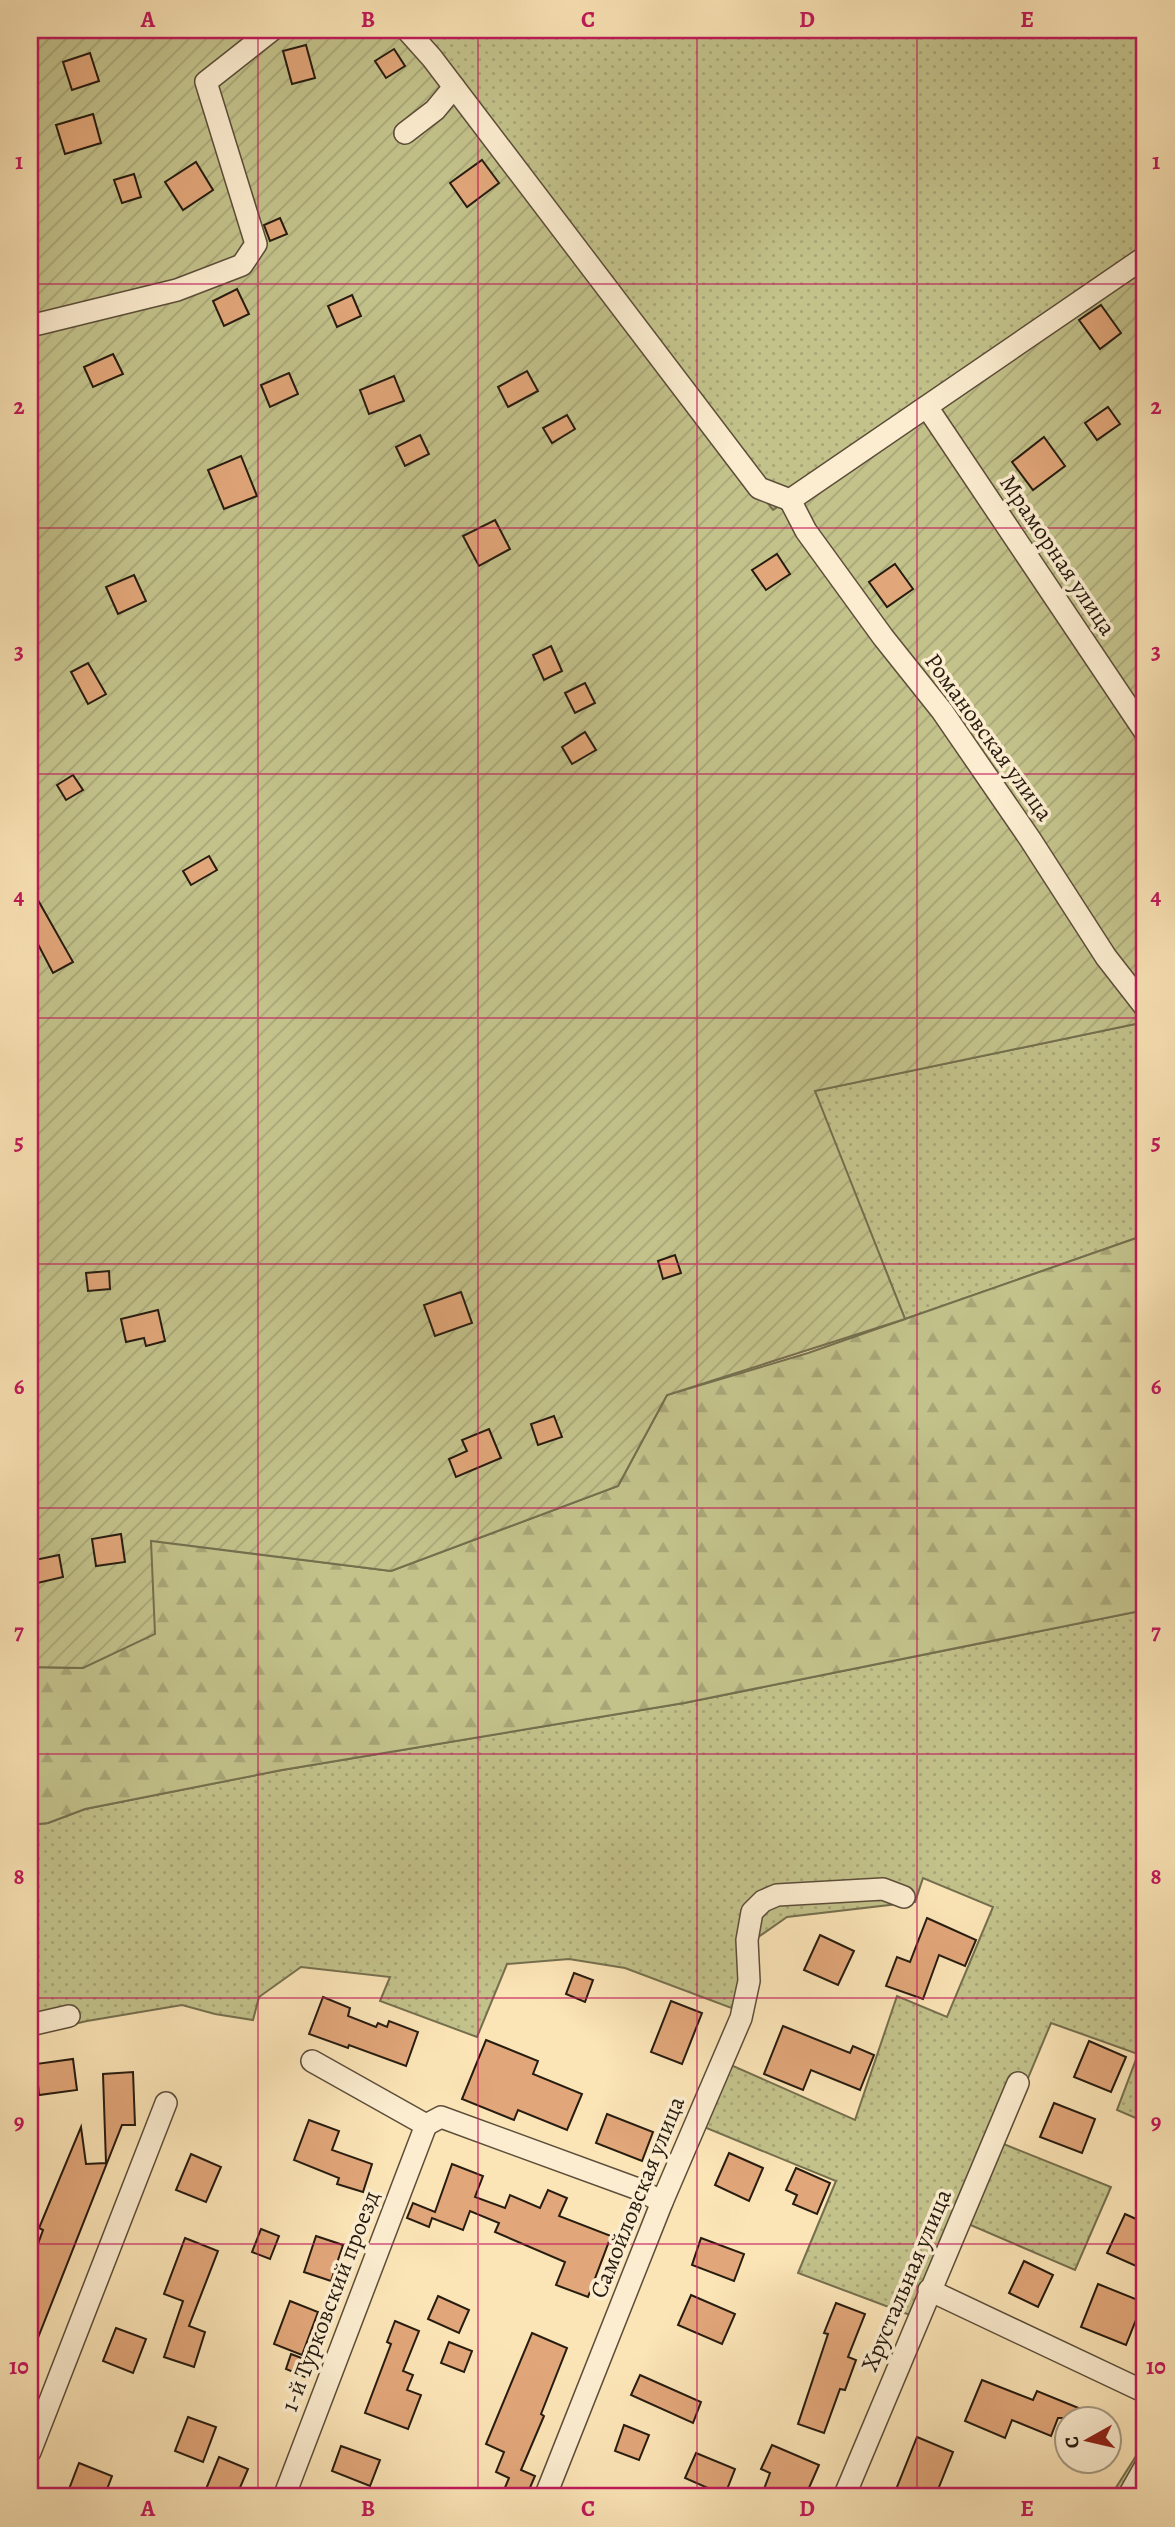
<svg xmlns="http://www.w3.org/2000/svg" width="1175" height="2527" viewBox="0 0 1175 2527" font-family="Alegreya,serif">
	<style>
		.grass { fill: url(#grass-dots); stroke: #756f4e; stroke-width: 2 }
		.forest { fill: url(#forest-firs); stroke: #756f4e; stroke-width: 2 }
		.garden { fill: url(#garden-furrows); stroke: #756f4e; stroke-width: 2 }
		.building { fill: #e1a679; stroke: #271c10; stroke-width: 2 }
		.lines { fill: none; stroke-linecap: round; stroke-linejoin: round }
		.minor-casing { stroke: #5c4e3a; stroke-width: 24 }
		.minor { stroke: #fcedd0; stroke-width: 21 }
		.grid { fill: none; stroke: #c2185b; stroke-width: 2; stroke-opacity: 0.55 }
		.labels { text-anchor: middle; stroke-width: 7; stroke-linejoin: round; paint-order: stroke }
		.street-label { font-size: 24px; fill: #271c10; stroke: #fcedd0 }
		.neatline { fill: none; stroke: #c2185b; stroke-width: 2.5 }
		.grid-label { font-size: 23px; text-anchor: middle; font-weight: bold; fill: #c2185b }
	</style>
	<defs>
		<pattern id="grass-dots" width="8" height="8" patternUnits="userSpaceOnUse" patternTransform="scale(1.75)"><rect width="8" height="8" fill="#c3c28b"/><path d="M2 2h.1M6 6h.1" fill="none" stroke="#a8a677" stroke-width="1.8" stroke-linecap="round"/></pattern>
		<pattern id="forest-firs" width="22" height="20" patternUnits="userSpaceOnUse" patternTransform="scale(1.75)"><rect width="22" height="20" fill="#c3c28b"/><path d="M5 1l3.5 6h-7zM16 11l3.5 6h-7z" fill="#a8a677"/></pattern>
		<pattern id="garden-furrows" width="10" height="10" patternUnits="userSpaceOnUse" patternTransform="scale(1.75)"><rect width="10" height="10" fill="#c3c28b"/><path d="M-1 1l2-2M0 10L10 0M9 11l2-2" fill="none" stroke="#a8a677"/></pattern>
	</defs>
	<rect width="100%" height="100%" fill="#fbe4b6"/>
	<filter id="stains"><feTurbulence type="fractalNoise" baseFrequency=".00286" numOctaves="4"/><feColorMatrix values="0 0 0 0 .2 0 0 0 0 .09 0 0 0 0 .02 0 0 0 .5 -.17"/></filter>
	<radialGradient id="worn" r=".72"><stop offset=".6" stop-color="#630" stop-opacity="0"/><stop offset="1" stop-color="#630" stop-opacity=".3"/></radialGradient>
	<g class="grass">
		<path d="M410,30H1145V255L773,510Z"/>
		<path d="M1145,1022V1235L905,1319L814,1091Z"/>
		<path d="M1145,1610V2122L1117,2110L1138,2054L1051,2023L1001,2143L1111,2187L1075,2270L966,2223L910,2315L798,2273L836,2181L704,2127L731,2065L855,2120L897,1996L947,2017L993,1907L923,1878L915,1902L787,1917L754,1940L741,1978L734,2009L625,1968L569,1959L507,1964L477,2037L380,2001L390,1977L301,1967L259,1997L253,2020L215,2014L182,2005L87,2021L30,2034V1825L48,1823L85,1809L282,1770L684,1703Z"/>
		<path d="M1145,2442V2497H1110Z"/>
	</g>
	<path class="forest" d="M1145,1235V1610L684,1703L282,1770L85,1809L48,1823L30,1825V1667L83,1668L150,1540L391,1571L618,1486L667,1395L808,1353Z"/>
	<path class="garden" d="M30,30H398L773,510L1145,263V1022L815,1091L905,1319L667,1395L618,1486L391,1571L151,1541L155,1634L83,1668L30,1667Z"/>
	<g class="building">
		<path d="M306,45L315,78L292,84L283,51Z"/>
		<path d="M394,49L405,66L386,78L375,61Z"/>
		<path d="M90,53L99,81L72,90L63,62Z"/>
		<path d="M93,114L101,143L65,154L56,125Z"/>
		<path d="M482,160L499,183L467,207L450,183Z"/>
		<path d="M196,162L213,190L183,210L165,182Z"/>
		<path d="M134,174L141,197L122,203L114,180Z"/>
		<path d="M280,218L287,234L270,241L264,225Z"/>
		<path d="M237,289L249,314L224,326L213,301Z"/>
		<path d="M352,295L361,316L337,327L328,306Z"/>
		<path d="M1101,305L1121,333L1100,349L1079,320Z"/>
		<path d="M113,354L123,374L93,387L84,367Z"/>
		<path d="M527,371L538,391L508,407L498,387Z"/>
		<path d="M289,373L298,394L270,407L261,385Z"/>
		<path d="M394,376L404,401L369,414L360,390Z"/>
		<path d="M1108,407L1120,424L1097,440L1085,423Z"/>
		<path d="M567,415L575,429L552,443L543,428Z"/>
		<path d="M420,435L429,454L405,466L396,447Z"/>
		<path d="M1044,437L1065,466L1033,490L1012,462Z"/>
		<path d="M241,456L257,496L224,509L208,470Z"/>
		<path d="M495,520L510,549L479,566L463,536Z"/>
		<path d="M777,554L790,574L766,590L752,570Z"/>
		<path d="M895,564L913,589L887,607L869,582Z"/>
		<path d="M134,575L146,601L118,614L106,587Z"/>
		<path d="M551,646L562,671L544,680L533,655Z"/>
		<path d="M88,663L106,694L88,704L71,672Z"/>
		<path d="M585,683L595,703L575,713L565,693Z"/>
		<path d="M585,732L596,750L572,764L562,747Z"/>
		<path d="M73,775L83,790L66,800L57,785Z"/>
		<path d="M209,856L217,870L191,885L183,871Z"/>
		<path d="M30,886L73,962L53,973L30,929Z"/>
		<path d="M675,1255L681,1273L663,1279L658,1261Z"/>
		<path d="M109,1271L110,1289L88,1291L86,1273Z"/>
		<path d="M461,1292L472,1323L435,1336L424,1305Z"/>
		<path d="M158,1310L165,1341L146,1346L144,1338L126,1342L121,1319Z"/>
		<path d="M554,1416L562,1437L538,1445L531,1424Z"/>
		<path d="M489,1429L501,1458L456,1477L449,1459L467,1451L462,1440Z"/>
		<path d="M121,1534L125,1562L96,1566L92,1539Z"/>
		<path d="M59,1555L63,1577L33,1584L30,1561Z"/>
		<path d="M927,1918L976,1940L965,1966L939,1955L923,1999L886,1986L897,1957L910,1962Z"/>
		<path d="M820,1935L854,1951L838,1985L804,1970Z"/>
		<path d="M574,1973L593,1980L585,2002L566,1994Z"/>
		<path d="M323,1997L350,2008L348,2016L376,2027L378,2023L387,2027L389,2021L418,2032L406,2066L349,2045L348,2048L309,2034Z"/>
		<path d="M671,2001L702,2013L682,2064L651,2052Z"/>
		<path d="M783,2026L850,2053L853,2046L874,2055L860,2090L811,2070L803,2090L764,2074Z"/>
		<path d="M486,2040L538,2061L533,2074L582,2094L567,2130L518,2110L514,2120L462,2099Z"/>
		<path d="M1089,2041L1126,2057L1111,2092L1074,2077Z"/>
		<path d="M73,2059L77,2090L39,2095L36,2064Z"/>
		<path d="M133,2072L135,2125H122L30,2358V2266L43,2230L39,2228L81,2127L86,2164L106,2163L103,2074Z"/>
		<path d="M1054,2103L1095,2119L1082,2153L1040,2137Z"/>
		<path d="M607,2114L653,2132L642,2161L596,2143Z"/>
		<path d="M309,2120L339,2131L332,2150L372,2164L363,2192L337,2184L339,2178L294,2160Z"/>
		<path d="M729,2153L763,2168L749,2201L715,2185Z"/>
		<path d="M191,2154L221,2167L206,2202L176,2190Z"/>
		<path d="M452,2164L483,2176L475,2197L505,2208L510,2195L540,2208L548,2190L567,2198L559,2216L611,2236L588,2297L556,2285L565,2262L495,2232L499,2223L470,2211L463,2230L432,2218L429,2227L407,2218L413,2203L435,2212Z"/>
		<path d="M796,2168L830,2183L817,2214L793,2204L797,2195L786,2190Z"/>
		<path d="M1125,2214L1145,2223V2270L1107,2253Z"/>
		<path d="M261,2229L279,2236L270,2259L252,2252Z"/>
		<path d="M316,2236L343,2245L331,2281L304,2272Z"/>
		<path d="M185,2238L218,2251L189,2326L205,2332L194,2367L164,2357L183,2301L164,2294Z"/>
		<path d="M701,2238L744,2254L734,2281L692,2265Z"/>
		<path d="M1024,2261L1053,2275L1038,2307L1009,2293Z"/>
		<path d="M1098,2284L1143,2302L1126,2345L1081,2327Z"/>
		<path d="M691,2295L735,2314L722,2344L678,2325Z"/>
		<path d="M438,2296L469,2310L459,2333L428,2319Z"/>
		<path d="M290,2301L318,2312L302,2355L274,2344Z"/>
		<path d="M836,2303L865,2314L848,2357L856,2360L845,2390L840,2389L824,2433L798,2424L828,2334L824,2333Z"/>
		<path d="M395,2321L419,2331L403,2371L413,2375L407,2390L421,2395L408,2429L365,2413L391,2344L387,2342Z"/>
		<path d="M116,2328L146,2339L133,2373L103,2361Z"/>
		<path d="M532,2333L567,2348L541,2414L544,2416L521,2470L535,2476L526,2497H501L509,2478L496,2472L504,2452L486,2444Z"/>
		<path d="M449,2342L472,2351L464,2372L441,2363Z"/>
		<path d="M291,2354L312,2362L305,2377L286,2369Z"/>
		<path d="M640,2375L701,2402L693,2423L631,2395Z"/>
		<path d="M982,2380L1033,2400L1037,2391L1103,2418H1058L1051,2436L1012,2420L1005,2438L965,2421Z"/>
		<path d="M188,2417L216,2427L203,2462L175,2451Z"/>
		<path d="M624,2425L649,2435L639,2460L615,2451Z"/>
		<path d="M917,2437L953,2452L935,2497H893Z"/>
		<path d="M772,2445L819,2465L805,2497H761L770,2473L761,2469Z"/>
		<path d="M341,2446L380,2460L370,2486L332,2471Z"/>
		<path d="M696,2453L735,2469L724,2497H705L708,2488L685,2478Z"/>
		<path d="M219,2457L248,2469L236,2497H213L204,2494Z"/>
		<path d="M79,2463L112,2476L104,2497H66Z"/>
	</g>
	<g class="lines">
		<g class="minor-casing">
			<g id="minor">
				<path d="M407,30L432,58L759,488L790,500L1145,257"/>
				<path d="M405,133L435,110L454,87"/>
				<path d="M30,326L177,290L242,265L256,244L206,82L272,30"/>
				<path d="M927,407L1145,732"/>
				<path d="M790,500L806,531L883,637L942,711L1030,839L1106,957L1145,1007"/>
				<path d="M30,2025L69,2016"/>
				<path d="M312,2061L426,2125"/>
				<path d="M426,2125L441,2117L638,2189L662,2202"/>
				<path d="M929,2290L1145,2392"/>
				<path d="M30,2452L166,2103"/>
				<path d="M284,2497L426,2125"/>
				<path d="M545,2497L662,2202L741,2018L749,1981L747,1940L752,1912L763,1901L777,1895L883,1889L904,1897"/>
				<path d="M844,2497L1018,2083"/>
				<path d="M1128,2497L1145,2467"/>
			</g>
		</g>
		<use href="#minor" class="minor"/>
	</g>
	<path class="grid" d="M258,30V2497M478,30V2497M697,30V2497M917,30V2497M30,284H1145M30,528H1145M30,774H1145M30,1018H1145M30,1264H1145M30,1508H1145M30,1754H1145M30,1998H1145M30,2244H1145"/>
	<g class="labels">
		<g class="street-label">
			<text transform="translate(1058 555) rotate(56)" y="8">Мраморная улица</text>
			<text transform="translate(989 737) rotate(54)" y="8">Романовская улица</text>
			<text transform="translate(637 2197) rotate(-68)" y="8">Самойловская улица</text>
			<text transform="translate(906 2280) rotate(-67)" y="8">Хрустальная улица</text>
			<text transform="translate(330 2301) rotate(-69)" y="8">1-й Турковский проезд</text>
		</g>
	</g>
	<rect width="1175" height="2527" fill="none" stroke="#fbe4b6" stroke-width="77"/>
	<g transform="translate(1088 2440) rotate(262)"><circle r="33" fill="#fcedd0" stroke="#a79983" stroke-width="2"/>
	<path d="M0-5L12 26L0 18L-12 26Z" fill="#8f2418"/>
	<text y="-10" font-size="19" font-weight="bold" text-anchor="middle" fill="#271c10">С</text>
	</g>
	<rect x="38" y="38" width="1098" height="2450" class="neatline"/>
	<g class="grid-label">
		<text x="148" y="27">A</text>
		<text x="368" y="27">B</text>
		<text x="588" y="27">C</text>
		<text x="807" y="27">D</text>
		<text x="1027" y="27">E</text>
		<text x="19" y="169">1</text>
		<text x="1156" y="169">1</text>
		<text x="19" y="414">2</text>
		<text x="1156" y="414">2</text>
		<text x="19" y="659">3</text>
		<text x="1156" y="659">3</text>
		<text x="19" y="904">4</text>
		<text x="1156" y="904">4</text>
		<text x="19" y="1149">5</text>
		<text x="1156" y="1149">5</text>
		<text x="19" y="1394">6</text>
		<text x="1156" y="1394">6</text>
		<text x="19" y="1639">7</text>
		<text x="1156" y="1639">7</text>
		<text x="19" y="1884">8</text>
		<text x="1156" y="1884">8</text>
		<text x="19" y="2129">9</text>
		<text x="1156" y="2129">9</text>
		<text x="19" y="2374">10</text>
		<text x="1156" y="2374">10</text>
		<text x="148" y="2516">A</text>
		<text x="368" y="2516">B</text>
		<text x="588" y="2516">C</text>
		<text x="807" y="2516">D</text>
		<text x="1027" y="2516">E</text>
	</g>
	<rect width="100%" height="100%" filter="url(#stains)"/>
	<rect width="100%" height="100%" fill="url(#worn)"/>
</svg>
